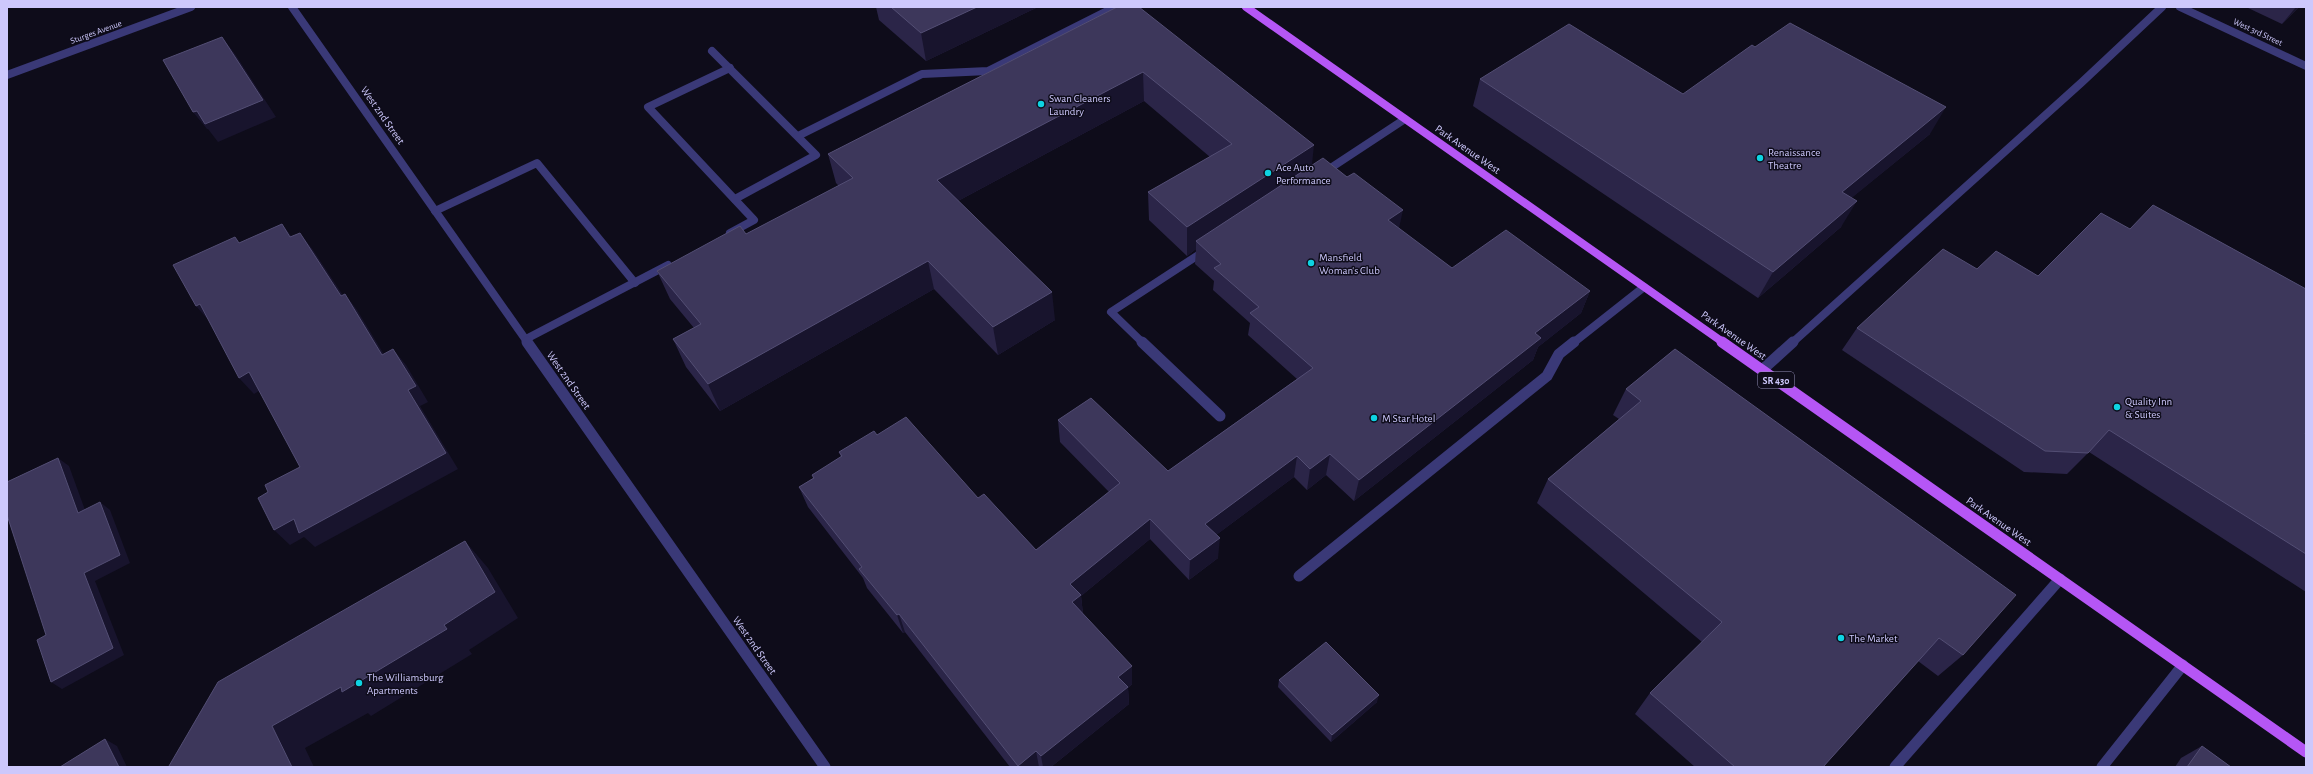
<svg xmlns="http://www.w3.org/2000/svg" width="2313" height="774" viewBox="0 0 2313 774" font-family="'Alegreya Sans',sans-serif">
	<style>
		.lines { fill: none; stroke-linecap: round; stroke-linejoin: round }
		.service-far1 { stroke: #3a3977; stroke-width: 8 }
		.service { stroke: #3a3977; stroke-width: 11 }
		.tertiary-far1 { stroke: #3a3977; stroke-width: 8 }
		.tertiary { stroke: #3a3977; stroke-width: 11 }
		.primary-far1 { stroke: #b556f5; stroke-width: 8 }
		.primary { stroke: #b556f5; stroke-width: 11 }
		.wall { fill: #2b2548 }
		.shaded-wall { fill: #18142d }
		.building { fill: #3d375b; stroke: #534e74 }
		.poi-dot { fill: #0ed3e2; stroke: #0e0c1a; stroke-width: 1.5 }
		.labels { text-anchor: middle; stroke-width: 3; stroke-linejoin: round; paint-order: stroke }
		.far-street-label { font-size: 9px; fill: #cdc8fc; stroke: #0e0c1a }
		.shield { fill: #0e0c1a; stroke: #9490b8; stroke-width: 1 }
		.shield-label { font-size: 10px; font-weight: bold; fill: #cdc8fc }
		.poi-label { font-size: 11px; fill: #cdc8fc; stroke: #0e0c1a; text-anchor: start }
		.street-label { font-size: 11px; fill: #cdc8fc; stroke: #0e0c1a }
	</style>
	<rect width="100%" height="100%" fill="#0e0c1a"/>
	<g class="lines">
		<g class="service-far1">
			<path d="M712,51L816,155L735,199"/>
			<path d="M730,68L648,107L754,220L730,233"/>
			<path d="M798,136L922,74L988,71L1115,7"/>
			<path d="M1323,173L1405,119"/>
			<path d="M435,211L537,163L635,283"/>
			<path d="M526,339L668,265"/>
			<path d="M1143,343L1111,312L1206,250"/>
			<path d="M1573,343L1644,287"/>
			<path d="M1792,343L2081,83L2162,7"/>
		</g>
		<g class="service">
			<path d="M1142,342L1220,416"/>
			<path d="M1762,370L1793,342"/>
			<path d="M1299,576L1547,376L1559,354L1574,342"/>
			<path d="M1895,767L2060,579"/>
			<path d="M2102,767L2183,665"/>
		</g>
		<g class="tertiary-far1">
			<path d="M292,7L528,343"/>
			<path d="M2180,7L2306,66"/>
			<path d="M7,75L191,7"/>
		</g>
		<path class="tertiary" d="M527,342L825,767"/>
		<path class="primary-far1" d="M1246,7L1724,343"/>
		<path class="primary" d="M1722,342L2306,752"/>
	</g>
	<g class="wall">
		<path d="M876,7H1038L926,61L879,20Z"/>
		<path d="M1117,7L1312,166L1452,268L1590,291L1581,313L1538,347L1533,360L1354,501L1326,475L1307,490L1294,477L1216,535L1218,558L1189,580L1150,539L1081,596L1083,614L1132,684L1128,688L1129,704L1051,767H1010L905,632L903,633L867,588L863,578L808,507L799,487L813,478L812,475L841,457L839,452L877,435L978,498L1036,550L1109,492L1060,442L1058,420L1168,471L1297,379L1248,335L1250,323L1213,290L1214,281L1195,264L1196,249L1187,256L1149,220L1148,192L1210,157L1144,101L958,201L1055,320L998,355L934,289L720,411L686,367L673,339L694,328L670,299L657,271L746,234L839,186L836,183L828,154Z"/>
		<path d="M2246,7H2299L2282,24Z"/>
		<path d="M1480,79L1683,94L1930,134L1851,198L1841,227L1758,298L1473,106Z"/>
		<path d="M1977,269L2306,435V592L2089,452L2067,474L2024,472L1842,350L1857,328Z"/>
		<path d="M1675,349L1963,655L1938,676L1918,661L1823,767H1695L1635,714L1650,693L1702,642L1537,503L1548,479L1619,419L1613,415L1626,389Z"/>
		<path d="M1279,680L1377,702L1331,742L1278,687Z"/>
		<path d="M2202,746L2231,767H2175L2181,758Z"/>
	</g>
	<g class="shaded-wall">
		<path d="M977,7H1038L926,61L921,33Z"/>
		<path d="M2296,7H2299L2282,24Z"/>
		<path d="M222,37L235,54L276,117L218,142L208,129H207L193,112Z"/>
		<path d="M1143,72L1144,101L943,209L937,180Z"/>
		<path d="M1946,107L1930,134L1827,218L1842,192Z"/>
		<path d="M1314,145L1311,174L1196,241V249L1187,256V227Z"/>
		<path d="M1857,201L1841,227L1758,298L1773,272Z"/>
		<path d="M1403,210L1398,233L1388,220Z"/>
		<path d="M282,224L295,241L290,237Z"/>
		<path d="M300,233L313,250L354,312L341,296Z"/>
		<path d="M928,261L934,289L720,411L708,384Z"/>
		<path d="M1590,291L1581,313L1538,347L1533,360L1354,501L1359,480L1535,333Z"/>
		<path d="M1052,292L1055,320L998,355L993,327Z"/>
		<path d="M345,294L357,310L394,371L382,355Z"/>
		<path d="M200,304L211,323L196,306Z"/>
		<path d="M393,349L406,365L428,402L420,406L458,469L315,547L304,537L290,545L274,530L408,390Z"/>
		<path d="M249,372L264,388L254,394L239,378Z"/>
		<path d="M1330,454L1326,475L1307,490L1310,469Z"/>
		<path d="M1297,456L1294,477L1204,544L1205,524Z"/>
		<path d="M58,458L69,466L89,521L78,513Z"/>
		<path d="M100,502L110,510L130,563L95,581L124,655L62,689L51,682L84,573Z"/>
		<path d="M1150,519V539L1081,596L1083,614L1072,602L1070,584Z"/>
		<path d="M1220,538L1218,558L1189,580L1190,560Z"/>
		<path d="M465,541L488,568L518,618L469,650L472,654L371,716L368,713L305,748L314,767H292L272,726Z"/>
		<path d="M899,614L905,632L903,633L897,615Z"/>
		<path d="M1132,666V684L1128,688L1129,704L1051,767H1043L1041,756L1118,677Z"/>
		<path d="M1379,695L1377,702L1331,742L1332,735Z"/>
		<path d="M105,739L117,746L127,767H119Z"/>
		<path d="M1036,751L1039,767H1018V766Z"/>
	</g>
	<g class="building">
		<path d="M891,7H977L921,33Z"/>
		<path d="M1117,7H1139L1314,145L1187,227L1148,192L1232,144L1143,72L937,180L1052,292L993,327L928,261L708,384L673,339L701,324L657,271L740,226L746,234L853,178L828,154Z"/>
		<path d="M1790,23L1946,107L1842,192L1857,201L1773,272L1480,79L1569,24L1683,94L1752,45L1755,47Z"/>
		<path d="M222,37L263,100L205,124L197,111L193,112L163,60Z"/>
		<path d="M1323,158L1347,177L1354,173L1403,210L1388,220L1452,268L1506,230L1590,291L1535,333L1541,338L1359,480L1330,454L1310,469L1297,456L1205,524L1220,538L1190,560L1150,519L1070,584L1081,595L1072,602L1132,666L1118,677L1128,687L1041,756L1036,751L1018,766L899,614L897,615L859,569L862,567L799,487L814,478L812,475L842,456L839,452L874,431L877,435L906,417L978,498L984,494L1036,550L1120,483L1058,420L1091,398L1168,471L1313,368L1250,313L1259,307L1214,268L1221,264L1196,241Z"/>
		<path d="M2153,205L2306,289V432L2305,434L2306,435V554L2109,430L2088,453L2045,451L1857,328L1943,249L1977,269L1996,251L2038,276L2101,213L2130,229Z"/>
		<path d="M282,224L290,237L300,233L341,296L345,294L382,355L393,349L416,386L408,390L446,453L299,533L294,519L274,530L258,498L268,492L265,485L300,467L249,372L239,378L200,304L196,306L173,265L235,237L239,243Z"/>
		<path d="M1675,349L2016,595L1963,655L1939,638L1823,767H1735L1650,693L1722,622L1548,479L1641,401L1626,389Z"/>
		<path d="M58,458L78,513L100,502L120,555L84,573L113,648L51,682L37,640L46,635L7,515V482Z"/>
		<path d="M465,541L495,592L444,625L447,629L342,692L341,687L272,726L292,767H169V766L218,682Z"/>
		<path d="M1326,642L1379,695L1332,735L1279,680Z"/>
		<path d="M105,739L119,767H60Z"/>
		<path d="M2202,746L2231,767H2187Z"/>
	</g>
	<g class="poi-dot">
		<circle cx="1041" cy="104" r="4"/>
		<circle cx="1760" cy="158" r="4"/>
		<circle cx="1268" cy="173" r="4"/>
		<circle cx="1311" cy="263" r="4"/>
		<circle cx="2117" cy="407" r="4"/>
		<circle cx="1374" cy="418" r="4"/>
		<circle cx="1841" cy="638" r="4"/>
		<circle cx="359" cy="683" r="4"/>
	</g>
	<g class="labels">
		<g class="far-street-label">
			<text transform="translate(96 32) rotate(-20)" y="3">Sturges Avenue</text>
			<text transform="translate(2258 32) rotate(25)" y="3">West 3rd Street</text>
		</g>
		<rect class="shield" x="1758" y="372" width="36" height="16" rx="3"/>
		<g class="shield-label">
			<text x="1776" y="384">SR 430</text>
		</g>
		<g class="poi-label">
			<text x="1049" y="102">Swan Cleaners<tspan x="1049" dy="13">Laundry</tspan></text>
			<text x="1768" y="156">Renaissance<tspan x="1768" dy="13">Theatre</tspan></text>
			<text x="1276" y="171">Ace Auto<tspan x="1276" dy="13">Performance</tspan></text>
			<text x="1319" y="261">Mansfield<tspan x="1319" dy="13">Woman's Club</tspan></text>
			<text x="2125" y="405">Quality Inn<tspan x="2125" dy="13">&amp; Suites</tspan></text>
			<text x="1382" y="422">M Star Hotel</text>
			<text x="1849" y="642">The Market</text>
			<text x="367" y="681">The Williamsburg<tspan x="367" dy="13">Apartments</tspan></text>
		</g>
		<g class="street-label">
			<text transform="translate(383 115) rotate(55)" y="4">West 2nd Street</text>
			<text transform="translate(1468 149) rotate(35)" y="4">Park Avenue West</text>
			<text transform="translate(1734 335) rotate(35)" y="4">Park Avenue West</text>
			<text transform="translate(569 380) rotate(55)" y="4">West 2nd Street</text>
			<text transform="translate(1999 521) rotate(35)" y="4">Park Avenue West</text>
			<text transform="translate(755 645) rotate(55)" y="4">West 2nd Street</text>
		</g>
	</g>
	<rect width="2313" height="774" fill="none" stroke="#cdc8fc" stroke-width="16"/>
</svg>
